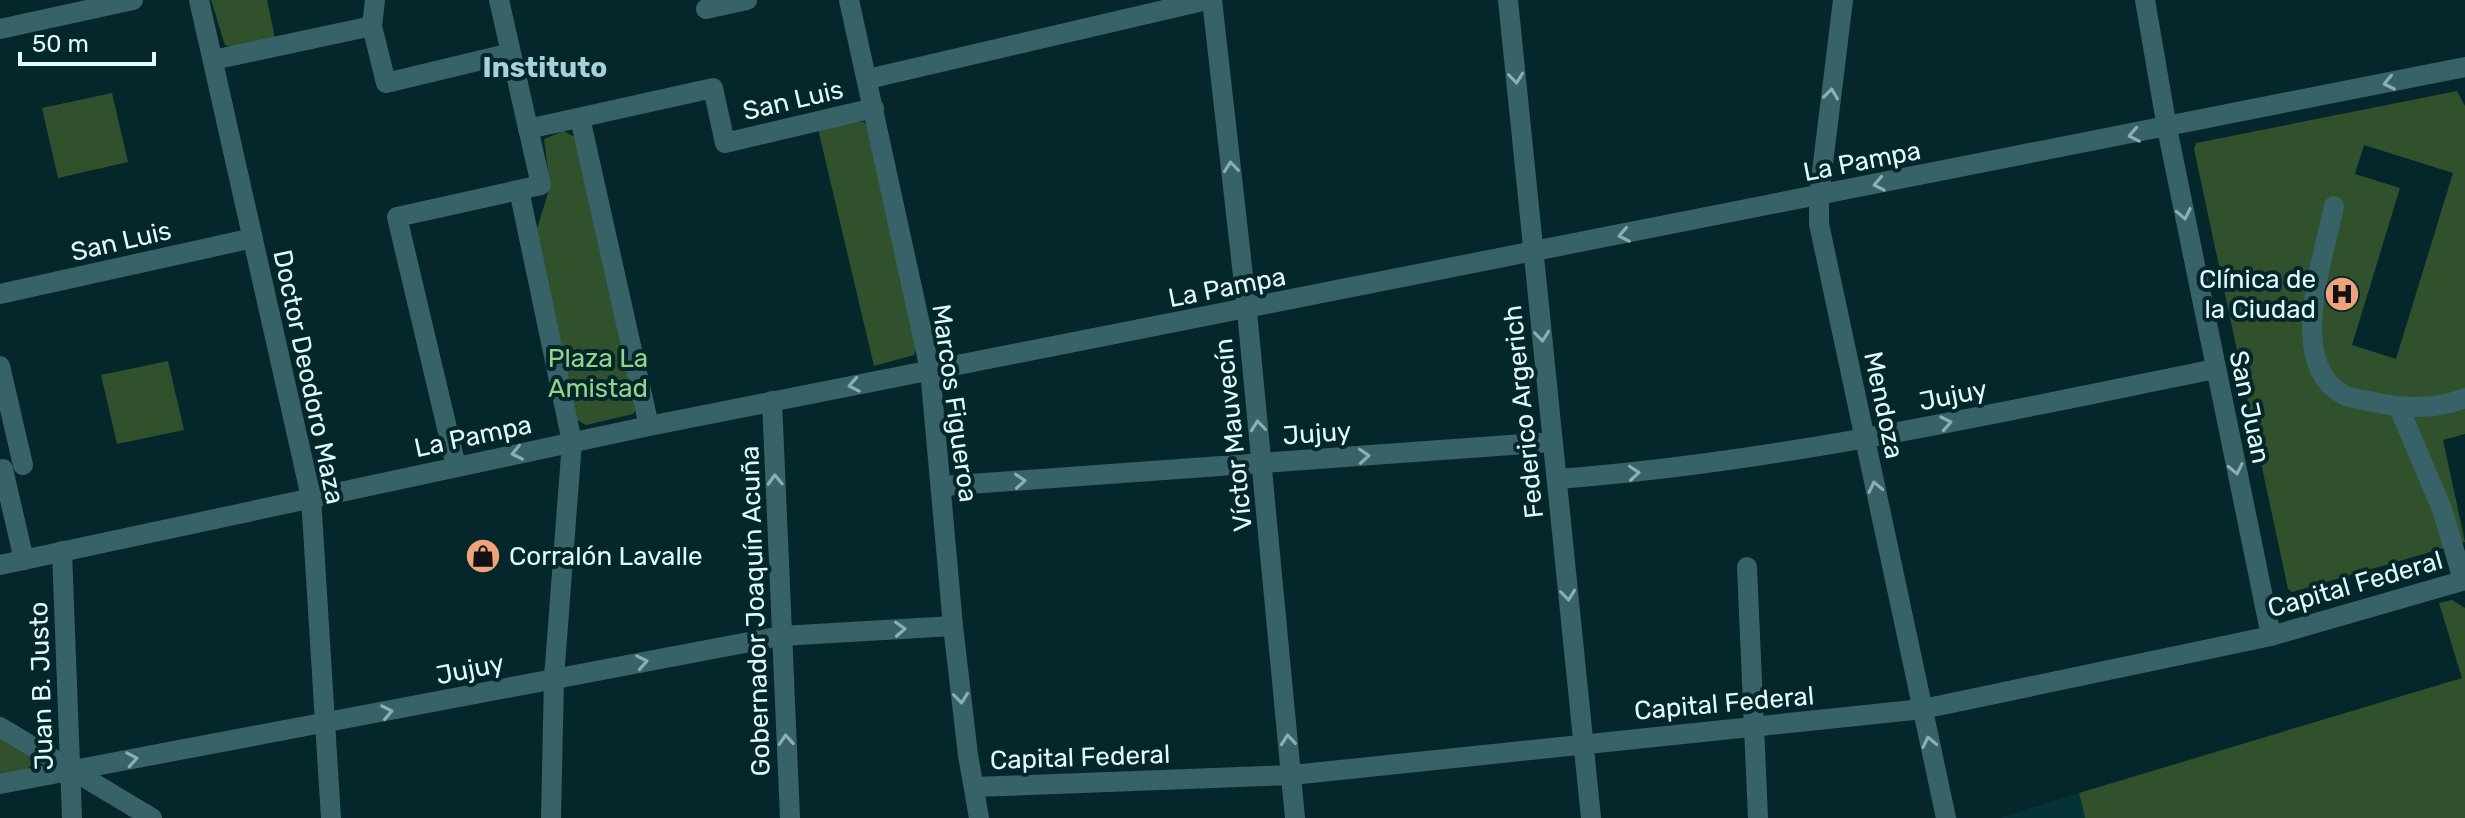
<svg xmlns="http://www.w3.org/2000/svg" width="2465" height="818" viewBox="0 0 2465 818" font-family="Rubik,sans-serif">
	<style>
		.built { fill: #043236 }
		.green { fill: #31512d; fill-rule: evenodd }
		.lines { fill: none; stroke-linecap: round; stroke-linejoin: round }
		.minor { stroke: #376267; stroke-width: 20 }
		.oneway { stroke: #8caeb2 }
		.labels { text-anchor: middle; stroke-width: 8; stroke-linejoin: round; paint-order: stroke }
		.street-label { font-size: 26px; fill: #e2f9fc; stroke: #05272b }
		.poi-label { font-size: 26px; fill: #e2f9fc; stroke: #05272b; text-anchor: end }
		.park-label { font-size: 26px; fill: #93d58b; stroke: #05272b }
		.neighbourhood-label { font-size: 28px; font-weight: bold; fill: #a5d3d8; stroke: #05272b }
	</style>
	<rect width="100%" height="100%" fill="#05272b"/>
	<path class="built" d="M2079,793L2085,818H1999Z"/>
	<g class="green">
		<path d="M211,0H267L275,38L232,47L225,45Z"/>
		<path d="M2457,91L2465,106V434L2443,440L2465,542L2292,592L2288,589L2194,149L2196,143ZM2364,145L2453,173L2396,359L2352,345L2400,188L2355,174Z"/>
		<path d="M112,93L128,162L58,178L42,108Z"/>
		<path d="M854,122H864L870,129L917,343L914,355L874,366L818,129Z"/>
		<path d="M564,131L576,138L637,408L633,414L586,425L577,420L537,229L550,186L544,139Z"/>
		<path d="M168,361L184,430L117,444L101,375Z"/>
		<path d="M2452,600L2465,608V818H2085L2079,793L2462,678L2439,603Z"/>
		<path d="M0,737L29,754L32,765L23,772L0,776Z"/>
	</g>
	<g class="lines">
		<g class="minor">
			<path d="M199,0L311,497L331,818"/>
			<path d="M375,0L372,26L386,83L511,53"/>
			<path d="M849,0L930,370L953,626L968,755L979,818"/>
			<path d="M1212,0L1247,311L1295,818"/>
			<path d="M1508,0L1591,818"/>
			<path d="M1843,0L1819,196V224L1946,818"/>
			<path d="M2145,0L2167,128L2271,636"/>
			<path d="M706,9L747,0"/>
			<path d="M0,29L133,0"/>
			<path d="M213,60L372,26"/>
			<path d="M868,79L1207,0"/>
			<path d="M580,118L649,426"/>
			<path d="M528,129L713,88L725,143L874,108"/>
			<path d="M519,190L572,442L554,678L551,818"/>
			<path d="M2334,206C2324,258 2285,364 2344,395C2352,399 2365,400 2374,402C2405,409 2435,410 2465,398"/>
			<path d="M0,294L253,238"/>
			<path d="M0,366L23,465"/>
			<path d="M772,401L790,818"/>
			<path d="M2399,408L2442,509L2463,580"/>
			<path d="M456,466L397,217L541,185L499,0"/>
			<path d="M3,469L24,560"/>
			<path d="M1557,479C1779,462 1997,413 2215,369"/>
			<path d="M943,486L1552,442"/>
			<path d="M62,551L72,818"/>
			<path d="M0,565L649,426L2465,67"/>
			<path d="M1747,567L1758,818"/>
			<path d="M0,727L152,818"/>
			<path d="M0,784L781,636L953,626"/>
			<path d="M975,787L1292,775L1923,709L2271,636L2465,580"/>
		</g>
	</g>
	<defs><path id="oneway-chevron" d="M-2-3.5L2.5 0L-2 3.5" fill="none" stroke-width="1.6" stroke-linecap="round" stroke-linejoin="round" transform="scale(2)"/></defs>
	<g class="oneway">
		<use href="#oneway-chevron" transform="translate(1516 78) rotate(84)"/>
		<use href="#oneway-chevron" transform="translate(2389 83) rotate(168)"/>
		<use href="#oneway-chevron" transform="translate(1831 94) rotate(-83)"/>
		<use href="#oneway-chevron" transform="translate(2134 135) rotate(169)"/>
		<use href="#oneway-chevron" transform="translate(1231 167) rotate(-96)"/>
		<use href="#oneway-chevron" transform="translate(1879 184) rotate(169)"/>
		<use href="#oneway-chevron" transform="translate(2184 214) rotate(79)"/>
		<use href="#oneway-chevron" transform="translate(1624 235) rotate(169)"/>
		<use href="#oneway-chevron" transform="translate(1542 336) rotate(84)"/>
		<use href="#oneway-chevron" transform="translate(854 385) rotate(169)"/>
		<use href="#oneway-chevron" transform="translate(1946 423) rotate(-11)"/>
		<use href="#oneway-chevron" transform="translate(1258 426) rotate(-96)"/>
		<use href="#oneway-chevron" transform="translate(517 453) rotate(168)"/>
		<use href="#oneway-chevron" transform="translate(1364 456) rotate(-4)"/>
		<use href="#oneway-chevron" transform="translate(2236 469) rotate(78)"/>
		<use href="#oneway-chevron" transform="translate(1634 473) rotate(-4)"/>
		<use href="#oneway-chevron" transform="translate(775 480) rotate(-92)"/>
		<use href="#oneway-chevron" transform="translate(1020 481) rotate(-4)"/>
		<use href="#oneway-chevron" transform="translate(1875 487) rotate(-102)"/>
		<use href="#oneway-chevron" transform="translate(1568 595) rotate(84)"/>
		<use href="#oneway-chevron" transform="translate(900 629) rotate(-3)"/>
		<use href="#oneway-chevron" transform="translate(642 662) rotate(-11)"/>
		<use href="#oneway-chevron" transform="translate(961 698) rotate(84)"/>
		<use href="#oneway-chevron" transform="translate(387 712) rotate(-11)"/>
		<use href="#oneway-chevron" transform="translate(786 740) rotate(-93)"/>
		<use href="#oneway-chevron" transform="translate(1288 740) rotate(-95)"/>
		<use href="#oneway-chevron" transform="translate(1929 742) rotate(-102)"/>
		<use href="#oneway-chevron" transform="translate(132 759) rotate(-10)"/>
	</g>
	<defs>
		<g id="hospital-disc" transform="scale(1.8)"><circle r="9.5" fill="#f0a27a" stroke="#05272b"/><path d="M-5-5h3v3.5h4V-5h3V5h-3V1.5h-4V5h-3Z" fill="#111"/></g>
		<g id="shop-disc" transform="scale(1.8)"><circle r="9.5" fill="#f0a27a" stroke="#05272b"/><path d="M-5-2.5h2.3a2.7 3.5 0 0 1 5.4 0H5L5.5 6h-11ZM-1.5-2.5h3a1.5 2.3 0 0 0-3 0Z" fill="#111"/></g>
	</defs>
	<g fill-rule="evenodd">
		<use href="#hospital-disc" x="2342" y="294"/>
		<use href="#shop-disc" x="483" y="556"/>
	</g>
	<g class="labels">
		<g class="street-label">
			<text transform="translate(793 100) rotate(-13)" y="9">San Luis</text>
			<text transform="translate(1862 161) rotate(-11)" y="9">La Pampa</text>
			<text transform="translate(121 241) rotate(-13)" y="9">San Luis</text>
			<text transform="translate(1227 287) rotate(-11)" y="9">La Pampa</text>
			<text transform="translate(309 377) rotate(78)" y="9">Doctor Deodoro Maza</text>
			<text transform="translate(1953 395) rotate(-11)" y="9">Jujuy</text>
			<text transform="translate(955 403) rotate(82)" y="9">Marcos Figueroa</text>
			<text transform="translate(1884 405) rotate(78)" y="9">Mendoza</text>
			<text transform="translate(2250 407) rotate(78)" y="9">San Juan</text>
			<text transform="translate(1523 412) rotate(-96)" y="9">Federico Argerich</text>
			<text transform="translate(1317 433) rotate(-4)" y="9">Jujuy</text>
			<text transform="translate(1233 435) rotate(-96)" y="9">Víctor Mauvecín</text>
			<text transform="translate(473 436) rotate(-12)" y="9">La Pampa</text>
			<text transform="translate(2355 584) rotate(-16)" y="9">Capital Federal</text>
			<text transform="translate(755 611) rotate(-92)" y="9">Gobernador Joaquín Acuña</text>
			<text transform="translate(470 669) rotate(-11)" y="9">Jujuy</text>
			<text transform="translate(41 686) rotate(-92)" y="9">Juan B. Justo</text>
			<text transform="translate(1724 703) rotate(-5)" y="9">Capital Federal</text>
			<text transform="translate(1080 757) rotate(-2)" y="9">Capital Federal</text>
		</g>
		<g class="poi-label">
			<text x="2316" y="288">Clínica de<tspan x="2316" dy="30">la Ciudad</tspan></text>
			<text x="509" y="565" text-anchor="start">Corralón Lavalle</text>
		</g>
		<g class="park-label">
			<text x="598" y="367">Plaza La<tspan x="598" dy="30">Amistad</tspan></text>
		</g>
		<g class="neighbourhood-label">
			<text x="545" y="77">Instituto</text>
		</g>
	</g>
	<path d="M20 52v12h134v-12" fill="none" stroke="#e2f9fc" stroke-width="4"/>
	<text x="32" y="52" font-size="24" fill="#e2f9fc" stroke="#05272b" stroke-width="6" paint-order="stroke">50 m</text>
</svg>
